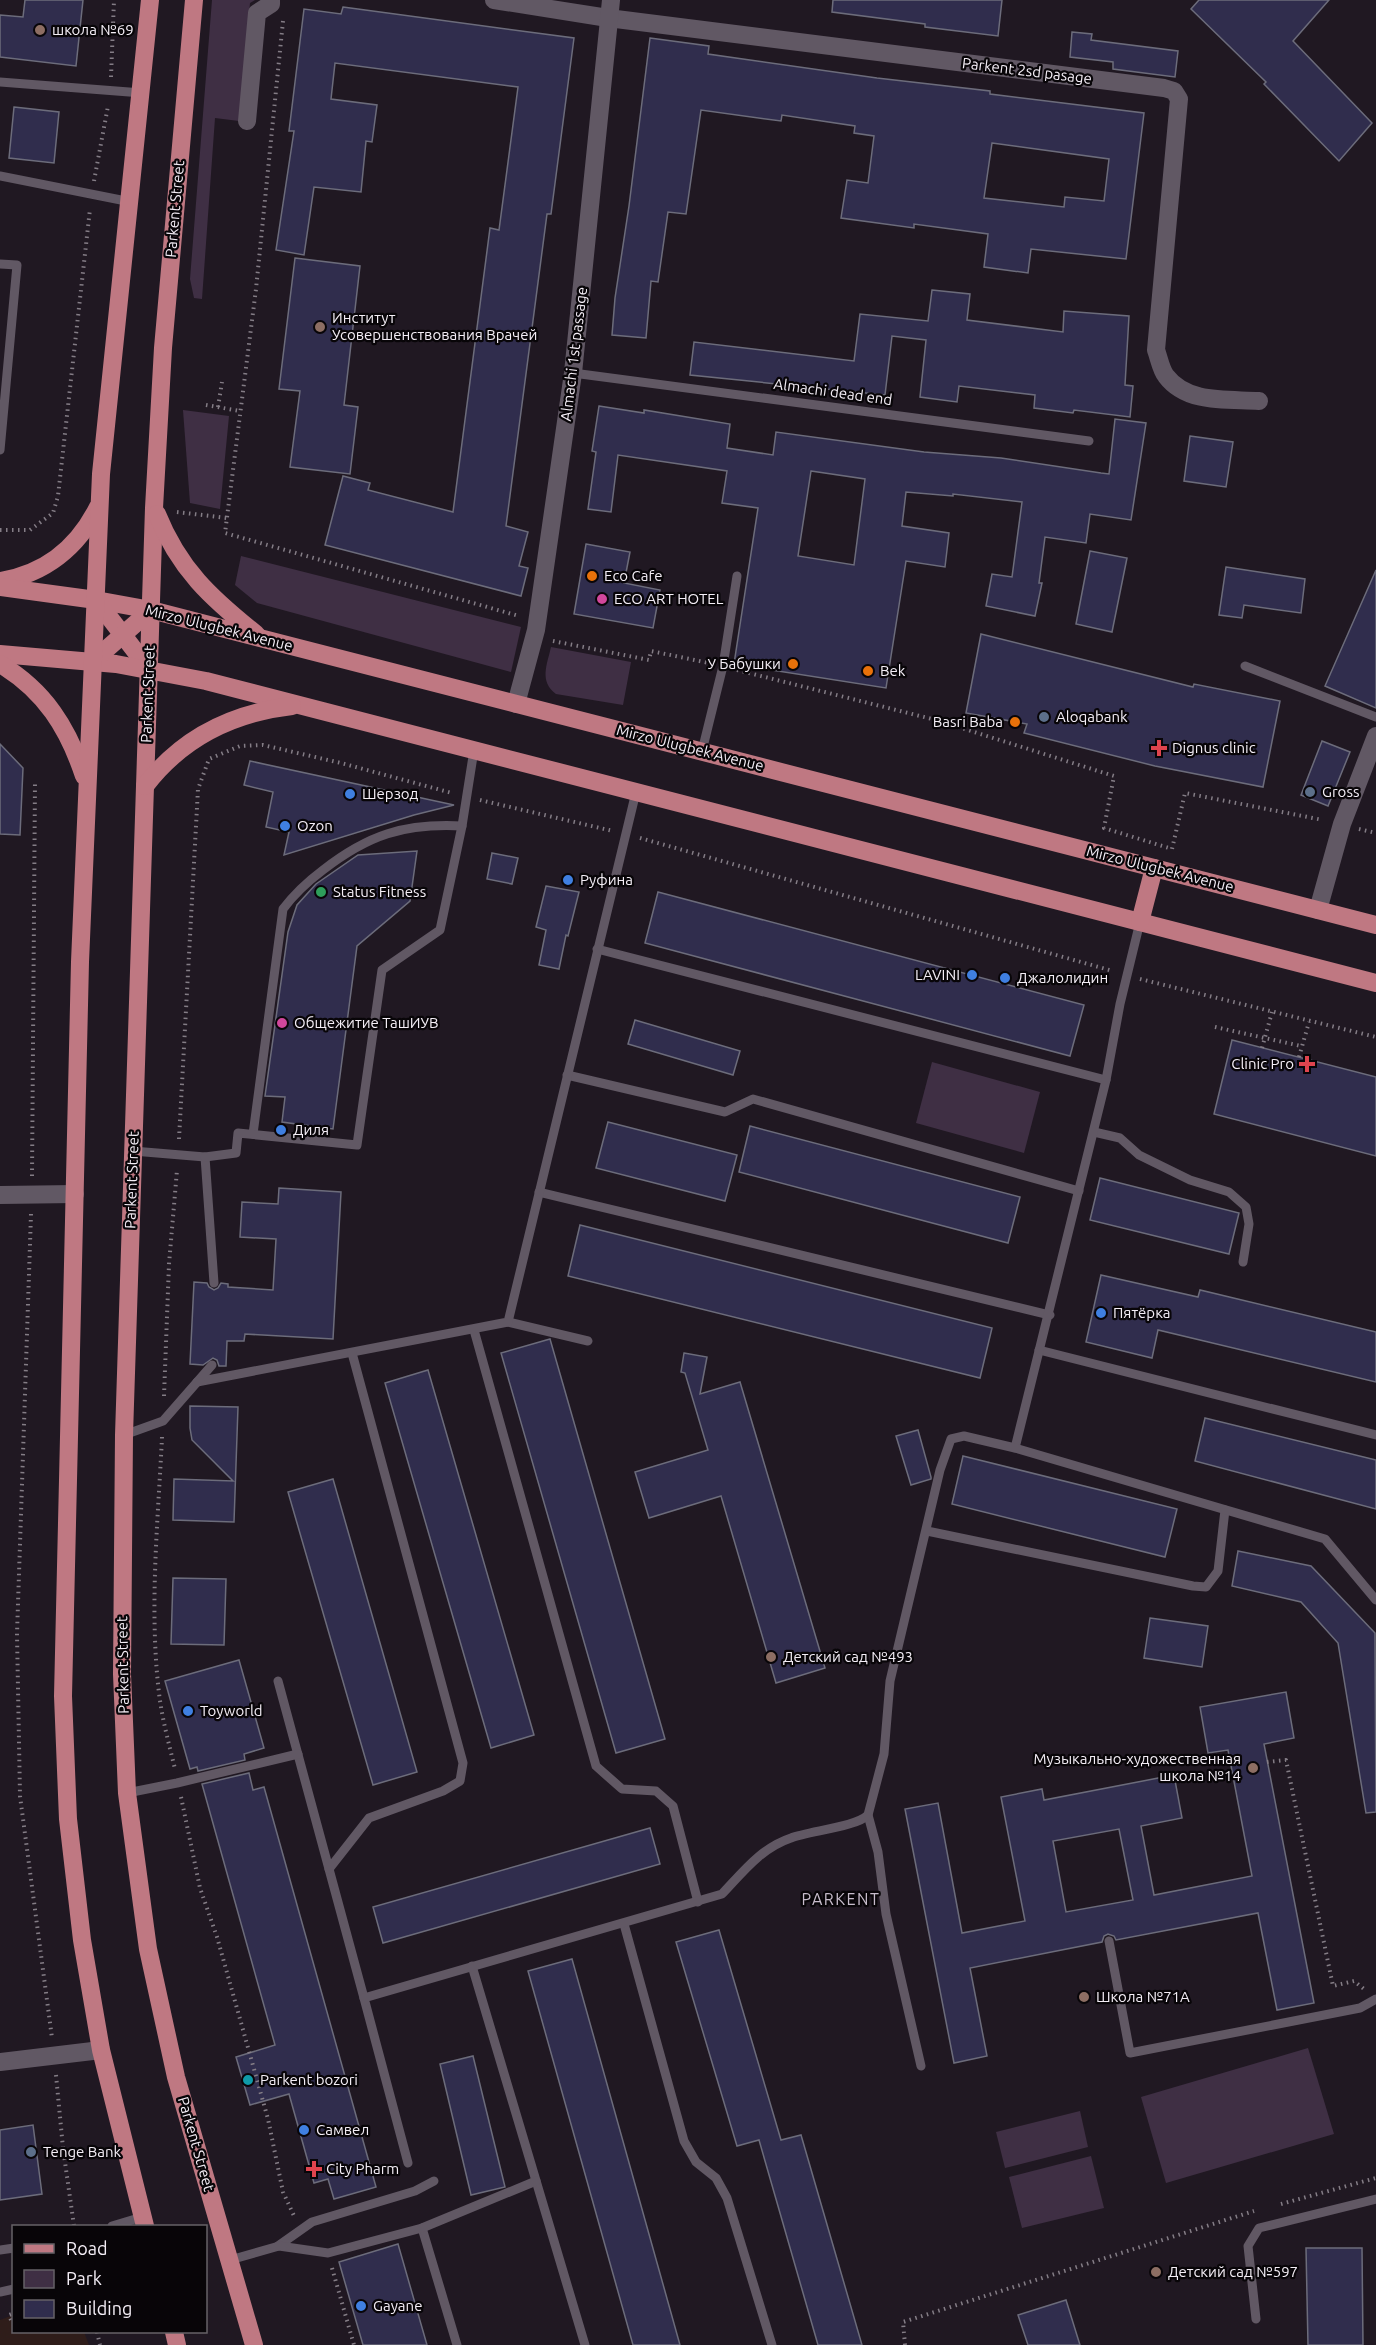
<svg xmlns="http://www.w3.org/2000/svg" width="1376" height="2345" viewBox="0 0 1376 2345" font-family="Ubuntu,sans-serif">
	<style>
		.commercial { fill: #2f1d1a }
		.green { fill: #3f2f44 }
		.building { fill: #302d4d; stroke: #6c6c7b; stroke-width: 1.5; fill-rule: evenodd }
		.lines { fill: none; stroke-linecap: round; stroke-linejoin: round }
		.path { stroke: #847d86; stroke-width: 4; stroke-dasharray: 1.5 4.5; stroke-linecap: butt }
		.lane { stroke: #615864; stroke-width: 9 }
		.street { stroke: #615864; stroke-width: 18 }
		.primary { stroke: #bf7882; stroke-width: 18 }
		.education-dot { fill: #8d6e63; stroke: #080508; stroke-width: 2 }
		.food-dot { fill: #e8710a; stroke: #080508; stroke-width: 2 }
		.hotel-dot { fill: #d1479c; stroke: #080508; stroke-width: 2 }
		.service-dot { fill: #5c6f8a; stroke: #080508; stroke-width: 2 }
		.health-dot { fill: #e0444e; stroke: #080508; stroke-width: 2 }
		.shop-dot { fill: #3f7fe0; stroke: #080508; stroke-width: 2 }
		.leisure-dot { fill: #2e9e5b; stroke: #080508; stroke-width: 2 }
		.culture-dot { fill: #0f9aa8; stroke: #080508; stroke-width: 2 }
		.labels { text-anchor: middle; stroke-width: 4.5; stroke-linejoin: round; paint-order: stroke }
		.poi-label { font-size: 15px; fill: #f4eef6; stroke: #080508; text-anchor: start }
		.street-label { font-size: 15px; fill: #f4eef6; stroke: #080508 }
		.neighbourhood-label { font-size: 16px; letter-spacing: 1.5px; fill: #c7bccb; stroke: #080508 }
	</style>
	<rect width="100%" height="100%" fill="#201822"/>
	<path class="commercial" d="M13,2315L14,2332H84L89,2345H0V2320Z"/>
	<g class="green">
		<path d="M212,0H255L250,3L239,121L215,118L202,299L194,298L190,279Z"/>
		<path d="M183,410L229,416L220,509L190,503Z"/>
		<path d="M241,556L521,627L511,672L257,603L235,585Z"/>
		<path d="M551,647L631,662L623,705L556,694C539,681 547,665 551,647Z"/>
		<path d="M932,1062L1040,1092L1024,1153L916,1123Z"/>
		<path d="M1308,2048L1334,2134L1166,2183L1141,2097Z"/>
		<path d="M1080,2111L1088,2147L1005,2168L996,2132Z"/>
		<path d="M1091,2156L1104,2208L1022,2228L1009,2177Z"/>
	</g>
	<g class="building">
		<path d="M25,0H83L76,66L0,57V15L23,17Z"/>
		<path d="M833,0H1002L998,36L925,27V24L832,12Z"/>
		<path d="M1199,0H1329L1293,41L1372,123L1339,161L1264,84L1266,82L1191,9Z"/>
		<path d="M343,7L574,38L551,214H547L506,526L528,532L519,566L528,568L521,596L325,545L343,476L370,483L368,490L453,512L490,228L499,230L518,87L335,63L331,99L377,105L372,142L366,141L361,192L314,187L304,255L276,250L294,131H289L304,9L341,14Z"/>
		<path d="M1072,32L1092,34L1091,40L1178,51L1175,77L1113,69V62L1070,57Z"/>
		<path d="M650,38L709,46L708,54L877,78L990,91V94L1144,113L1126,259L1031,249L1028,273L984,267L988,234L914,224V228L841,218L847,180L868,183L874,136L854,133L855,126L782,115L781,121L701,110L686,214L668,212L658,282L651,281L646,338L612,335L615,298L629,206ZM992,143L1109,159L1104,201L1065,197L1064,207L984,198Z"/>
		<path d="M14,107L59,112L54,163L9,158Z"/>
		<path d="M295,258L360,266L344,405L358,407L350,474L290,467L300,391L279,389Z"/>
		<path d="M932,290L970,294L967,320L1063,332L1064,311L1129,316L1125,385L1133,386L1130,417L1074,410L1073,413L1034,408L1035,395L959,386L957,402L920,397L926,340L892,336L885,395L690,375L694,342L854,361L860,314L928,321Z"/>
		<path d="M599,406L644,413V410L730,424L727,448L773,455L776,432L924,452L1001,458L1101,473L1109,474L1115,419L1146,423L1131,520L1090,514L1086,543L1045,537L1039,583H1042L1035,616L986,606L992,574L1012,577L1022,502L953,494V496L906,492L902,526L949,533L945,567L906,561L886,688L734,664L758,508L722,503L727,471L618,455L611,512L588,509L596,452L592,451ZM811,471L865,479L854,565L798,556Z"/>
		<path d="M1190,436L1233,442L1226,487L1184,481Z"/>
		<path d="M586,544L630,552L624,583L660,590L653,628L574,614Z"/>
		<path d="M1090,551L1127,558L1112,632L1076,624Z"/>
		<path d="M1226,567L1305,579L1301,613L1244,605L1242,618L1219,615Z"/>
		<path d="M1376,570V708L1325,686Z"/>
		<path d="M981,634L1193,687L1194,684L1280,701L1263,787L1155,766L1024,733L1027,724L966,713Z"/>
		<path d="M1322,741L1350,752L1328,806L1301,795Z"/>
		<path d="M0,744L23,768L20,835L0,834Z"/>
		<path d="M250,761L454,805L414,815L284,855L289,832L266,827L273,792L244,785Z"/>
		<path d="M417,851L410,901L357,946L333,1129L282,1122L285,1097L265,1096L288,932L297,905L316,884L358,855Z"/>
		<path d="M492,853L518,858L512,884L487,879Z"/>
		<path d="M546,886L579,892L568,936L566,935L559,969L539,965L546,930L536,927Z"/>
		<path d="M658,892L1084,1005L1070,1056L645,943Z"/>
		<path d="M635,1020L740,1051L733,1075L628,1044Z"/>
		<path d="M1232,1040L1376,1077V1156L1214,1114Z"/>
		<path d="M608,1122L737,1155L725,1201L596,1168Z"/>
		<path d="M750,1126L1020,1197L1008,1243L739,1172Z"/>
		<path d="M1100,1178L1239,1213L1229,1254L1090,1220Z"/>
		<path d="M279,1188L341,1192L333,1339L245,1334L244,1341H227L226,1366H219L217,1360L213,1358L203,1365L190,1364L194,1282L207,1283L209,1287L214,1290L218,1288L221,1283L228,1284V1287L273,1290L276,1239L240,1237L242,1202L278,1204Z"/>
		<path d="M580,1225L992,1328L980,1378L568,1276Z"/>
		<path d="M1101,1275L1198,1297L1200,1290L1376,1332V1382L1158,1330L1152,1358L1086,1342Z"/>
		<path d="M550,1339L665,1739L616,1753L501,1353Z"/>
		<path d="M684,1353L707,1357L700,1394L740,1382L825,1668L776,1683L721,1496L649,1518L635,1472L708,1450L685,1373L681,1372Z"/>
		<path d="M428,1370L534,1735L491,1748L385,1383Z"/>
		<path d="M190,1406L238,1407L234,1522L173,1520L174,1479L233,1481L192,1440L190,1428Z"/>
		<path d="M1205,1418L1376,1460V1509L1195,1461Z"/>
		<path d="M918,1430L931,1477V1479L911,1485L896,1436Z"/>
		<path d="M963,1456L1177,1509L1165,1557L952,1504Z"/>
		<path d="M333,1479L417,1772L373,1785L288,1492Z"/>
		<path d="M1238,1551L1311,1566L1375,1633L1376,1812L1366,1813L1338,1643L1301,1602L1232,1586Z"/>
		<path d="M173,1578L226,1579L224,1645L171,1644Z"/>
		<path d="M1150,1618L1208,1626L1202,1667L1144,1658Z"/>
		<path d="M239,1660L264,1748L244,1754L245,1760L198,1771L197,1767L190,1769L165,1681Z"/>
		<path d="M1286,1692L1294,1738L1264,1744L1314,2003L1277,2010L1258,1913L1116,1940L1114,1936L1108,1934L1104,1936L1102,1942L970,1968L987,2056L954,2063L905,1809L938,1803L962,1933L1025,1921L1001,1797L1042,1789L1044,1800L1174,1775L1182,1818L1141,1826L1154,1895L1252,1876L1228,1750L1208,1753L1200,1707ZM1119,1829L1133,1900L1066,1912L1053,1841Z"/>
		<path d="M249,1773L253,1790L264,1787L376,2187L334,2199L328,2179L314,2183L289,2094L250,2105L236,2057L275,2045L202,1784Z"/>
		<path d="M650,1828L660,1864L383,1943L373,1907Z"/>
		<path d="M719,1930L781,2140L801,2135L862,2345H818L759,2140L737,2146L676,1942Z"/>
		<path d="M572,1959L680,2345H633L528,1971Z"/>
		<path d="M473,2056L505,2187L471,2195L440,2064Z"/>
		<path d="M33,2125L42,2194L0,2200V2130Z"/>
		<path d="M398,2244L427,2345H363L339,2262Z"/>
		<path d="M1306,2248H1362L1363,2345H1308Z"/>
		<path d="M1066,2300L1080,2345H1028L1018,2315Z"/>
	</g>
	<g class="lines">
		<g class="path">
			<path d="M283,21L256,289L225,533L519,616"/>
			<path d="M111,77L114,0"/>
			<path d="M94,181L108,106"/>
			<path d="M206,405L240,411"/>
			<path d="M218,407L222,382"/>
			<path d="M177,512L227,518"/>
			<path d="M0,530H30L53,513L58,496L90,209"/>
			<path d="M553,641L649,660L651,651L709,663"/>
			<path d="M737,670L936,720L1114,776L1104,828L1172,849L1185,793L1323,820"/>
			<path d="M480,800L613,831"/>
			<path d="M1359,829L1376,833"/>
			<path d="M640,838L1113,971"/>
			<path d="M1140,979L1376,1037"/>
			<path d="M1215,1027L1301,1046"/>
			<path d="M1262,1048L1272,1012"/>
			<path d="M1299,1057L1309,1022"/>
			<path d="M179,1139L198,789L209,759L240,746L263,745L341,763L452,793"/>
			<path d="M32,1176L35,781"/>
			<path d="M31,1214L17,1634L20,1796L52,2038"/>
			<path d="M164,1396L169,1264L177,1170"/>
			<path d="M162,1437C158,1522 149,1608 159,1693C162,1719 169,1744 175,1769"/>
			<path d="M1267,1762L1286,1760L1333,1986L1354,1981L1364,1989"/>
			<path d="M181,1797L200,1888L217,1937L268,2119L283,2192L295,2218"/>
			<path d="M56,2075L63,2148L74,2226"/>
			<path d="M1281,2204L1376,2178"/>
			<path d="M332,2268L354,2345"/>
			<path d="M11,2320L9,2315L14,2313"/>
			<path d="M97,2332L100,2345"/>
			<path d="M905,2345L903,2322L1254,2211"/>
		</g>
		<g class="lane">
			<path d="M0,82L142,93"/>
			<path d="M0,176L131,202"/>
			<path d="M0,264L17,265L0,450"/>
			<path d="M573,373L1089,441"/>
			<path d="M1245,666L1376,717"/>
			<path d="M702,751L723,666L737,576"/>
			<path d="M597,949L1106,1080"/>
			<path d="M567,1075L725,1112L753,1099L1079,1191"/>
			<path d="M1094,1132L1120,1138L1139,1155L1190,1180L1229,1192L1246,1207L1249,1224L1243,1262"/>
			<path d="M253,1134L283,909C295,893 307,882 323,870C368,835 404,823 462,826"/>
			<path d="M133,1151L205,1157L214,1283"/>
			<path d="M205,1157L236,1153L238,1133L357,1145L382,970L440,930L462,826L474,750"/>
			<path d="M539,1192L1050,1315"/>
			<path d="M508,1322L588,1341"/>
			<path d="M474,1330L596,1766L622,1789L656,1791L673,1806L698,1902"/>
			<path d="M1039,1350L1376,1435"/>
			<path d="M197,1382L508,1322L636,792"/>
			<path d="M124,1435L163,1421L212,1365"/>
			<path d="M1015,1448L1106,1080L1120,1004L1140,922"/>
			<path d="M927,1531L1193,1586L1206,1587L1218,1571L1225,1510"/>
			<path d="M278,1681L364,1998"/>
			<path d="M127,1793L177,1783L298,1754"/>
			<path d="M868,1815L878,1852L886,1914L921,2066"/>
			<path d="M329,1869L369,1818L443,1791L460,1781L463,1763L352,1353"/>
			<path d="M624,1924L684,2141L696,2162L716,2178L727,2198L772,2345"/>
			<path d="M1109,1941L1130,2053L1360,2008L1376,1999"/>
			<path d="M472,1966L585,2345"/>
			<path d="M408,2163L364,1998L722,1894C743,1872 761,1848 791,1838C809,1831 856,1827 868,1815L884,1754L890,1681L940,1470L951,1439L964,1436L1015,1448L1325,1539L1376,1600"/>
			<path d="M112,2226L142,2217"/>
			<path d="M422,2228L457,2345"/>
			<path d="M278,2246L312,2222L415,2191L434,2181"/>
			<path d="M0,2250L14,2248"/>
			<path d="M230,2260L279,2246L328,2253L422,2228L536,2181"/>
			<path d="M0,2292L14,2289"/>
			<path d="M1256,2319L1248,2246L1259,2228L1376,2199"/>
		</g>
		<g class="street">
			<path d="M494,0L608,18L1164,88L1174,91L1179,99L1156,350C1159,358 1161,370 1166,376C1187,404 1227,399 1259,401"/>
			<path d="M247,121L257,13L271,4V0"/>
			<path d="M516,704L536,630L573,373L611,0"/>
			<path d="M1318,910L1342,824L1376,736"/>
			<path d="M0,1195L75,1194"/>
			<path d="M0,2062L101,2050"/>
		</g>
		<g class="primary">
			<path d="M194,0L163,348L154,508L124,1435L122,1674L127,1793L148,1949L176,2077L254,2345"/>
			<path d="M157,514C179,569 211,598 256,634"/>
			<path d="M0,581C45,574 78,547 98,507"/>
			<path d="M0,587L96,600L151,610L1376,925"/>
			<path d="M96,600L149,669"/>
			<path d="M0,654L116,664L206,681L1376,983"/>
			<path d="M93,661L151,610"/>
			<path d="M0,664C45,691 68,728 84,776"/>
			<path d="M145,786C181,739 232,713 292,706"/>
			<path d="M1140,922L1154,868"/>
			<path d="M145,2226L101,2050L82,1940L68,1819L63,1696L80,962L101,474L150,0"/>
			<path d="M174,2332L177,2345"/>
		</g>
	</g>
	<g class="education-dot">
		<circle cx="40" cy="30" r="6"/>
		<circle cx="320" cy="327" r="6"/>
		<circle cx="771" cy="1657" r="6"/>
		<circle cx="1253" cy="1768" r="6"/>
		<circle cx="1084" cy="1997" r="6"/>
		<circle cx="1156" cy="2272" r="6"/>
	</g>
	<g class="food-dot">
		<circle cx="592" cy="576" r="6"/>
		<circle cx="793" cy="664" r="6"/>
		<circle cx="868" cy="671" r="6"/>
		<circle cx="1015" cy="722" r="6"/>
	</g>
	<g class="hotel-dot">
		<circle cx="602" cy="599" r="6"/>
		<circle cx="282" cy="1023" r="6"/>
	</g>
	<g class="service-dot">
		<circle cx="1044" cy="717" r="6"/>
		<circle cx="1310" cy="792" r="6"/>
		<circle cx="31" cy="2152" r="6"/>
	</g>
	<g class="health-dot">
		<path d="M1156 739h6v6h6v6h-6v6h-6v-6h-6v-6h6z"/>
		<path d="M1304 1055h6v6h6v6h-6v6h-6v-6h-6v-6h6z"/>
		<path d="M311 2160h6v6h6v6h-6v6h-6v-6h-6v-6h6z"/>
	</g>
	<g class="shop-dot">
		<circle cx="350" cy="794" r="6"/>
		<circle cx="285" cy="826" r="6"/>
		<circle cx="568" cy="880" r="6"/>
		<circle cx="972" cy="975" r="6"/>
		<circle cx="1005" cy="978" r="6"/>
		<circle cx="281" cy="1130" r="6"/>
		<circle cx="1101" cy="1313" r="6"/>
		<circle cx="188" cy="1711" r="6"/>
		<circle cx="304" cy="2130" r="6"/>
		<circle cx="361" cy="2306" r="6"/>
	</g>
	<circle class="leisure-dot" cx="321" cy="892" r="6"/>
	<circle class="culture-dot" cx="248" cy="2080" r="6"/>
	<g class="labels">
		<g class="poi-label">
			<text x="52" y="35">школа №69</text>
			<text x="332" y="323">Институт<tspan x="332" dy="17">Усовершенствования Врачей</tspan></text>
			<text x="604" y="581">Eco Cafe</text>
			<text x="614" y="604">ECO ART HOTEL</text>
			<text x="781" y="669" text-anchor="end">У Бабушки</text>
			<text x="880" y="676">Bek</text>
			<text x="1056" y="722">Aloqabank</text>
			<text x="1003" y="727" text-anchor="end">Basri Baba</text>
			<text x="1172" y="753">Dignus clinic</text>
			<text x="1322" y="797">Gross</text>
			<text x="362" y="799">Шерзод</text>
			<text x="297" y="831">Ozon</text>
			<text x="580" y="885">Руфина</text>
			<text x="333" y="897">Status Fitness</text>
			<text x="960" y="980" text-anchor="end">LAVINI</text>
			<text x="1017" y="983">Джалолидин</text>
			<text x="294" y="1028">Общежитие ТашИУВ</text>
			<text x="1294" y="1069" text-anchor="end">Clinic Pro</text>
			<text x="293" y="1135">Диля</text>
			<text x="1113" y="1318">Пятёрка</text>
			<text x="783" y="1662">Детский сад №493</text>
			<text x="200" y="1716">Toyworld</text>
			<text x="1241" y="1764" text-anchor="end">Музыкально-художественная<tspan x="1241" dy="17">школа №14</tspan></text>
			<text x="1096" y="2002">Школа №71А</text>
			<text x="260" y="2085">Parkent bozori</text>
			<text x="316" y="2135">Самвел</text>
			<text x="43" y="2157">Tenge Bank</text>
			<text x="326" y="2174">City Pharm</text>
			<text x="1168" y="2277">Детский сад №597</text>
			<text x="373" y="2311">Gayane</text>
		</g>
		<g class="street-label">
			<text transform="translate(1027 71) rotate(7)" y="5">Parkent 2sd pasage</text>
			<text transform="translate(175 209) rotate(-85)" y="5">Parkent Street</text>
			<text transform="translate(574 354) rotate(-83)" y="5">Almachi 1st passage</text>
			<text transform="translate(833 392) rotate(8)" y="5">Almachi dead end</text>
			<text transform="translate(219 628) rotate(14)" y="5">Mirzo Ulugbek Avenue</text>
			<text transform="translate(148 694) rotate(-88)" y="5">Parkent Street</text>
			<text transform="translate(690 748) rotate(14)" y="5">Mirzo Ulugbek Avenue</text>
			<text transform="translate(1160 869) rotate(14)" y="5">Mirzo Ulugbek Avenue</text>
			<text transform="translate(132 1180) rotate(-88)" y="5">Parkent Street</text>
			<text transform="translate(123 1665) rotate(-91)" y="5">Parkent Street</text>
			<text transform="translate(196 2144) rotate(74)" y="5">Parkent Street</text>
		</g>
		<g class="neighbourhood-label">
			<text x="841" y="1905">PARKENT</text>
		</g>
	</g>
	<rect x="12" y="2225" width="195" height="108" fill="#080508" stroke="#666267" stroke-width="1.5"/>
	<rect x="24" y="2244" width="30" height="9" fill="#bf7882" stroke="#666267" stroke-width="1.5"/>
	<text x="66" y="2255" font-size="18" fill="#f4eef6">Road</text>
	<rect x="24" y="2270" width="30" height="18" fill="#3f2f44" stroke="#666267" stroke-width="1.5"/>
	<text x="66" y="2285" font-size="18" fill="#f4eef6">Park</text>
	<rect x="24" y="2300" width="30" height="18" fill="#302d4d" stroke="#666267" stroke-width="1.5"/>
	<text x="66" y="2315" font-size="18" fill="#f4eef6">Building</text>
</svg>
